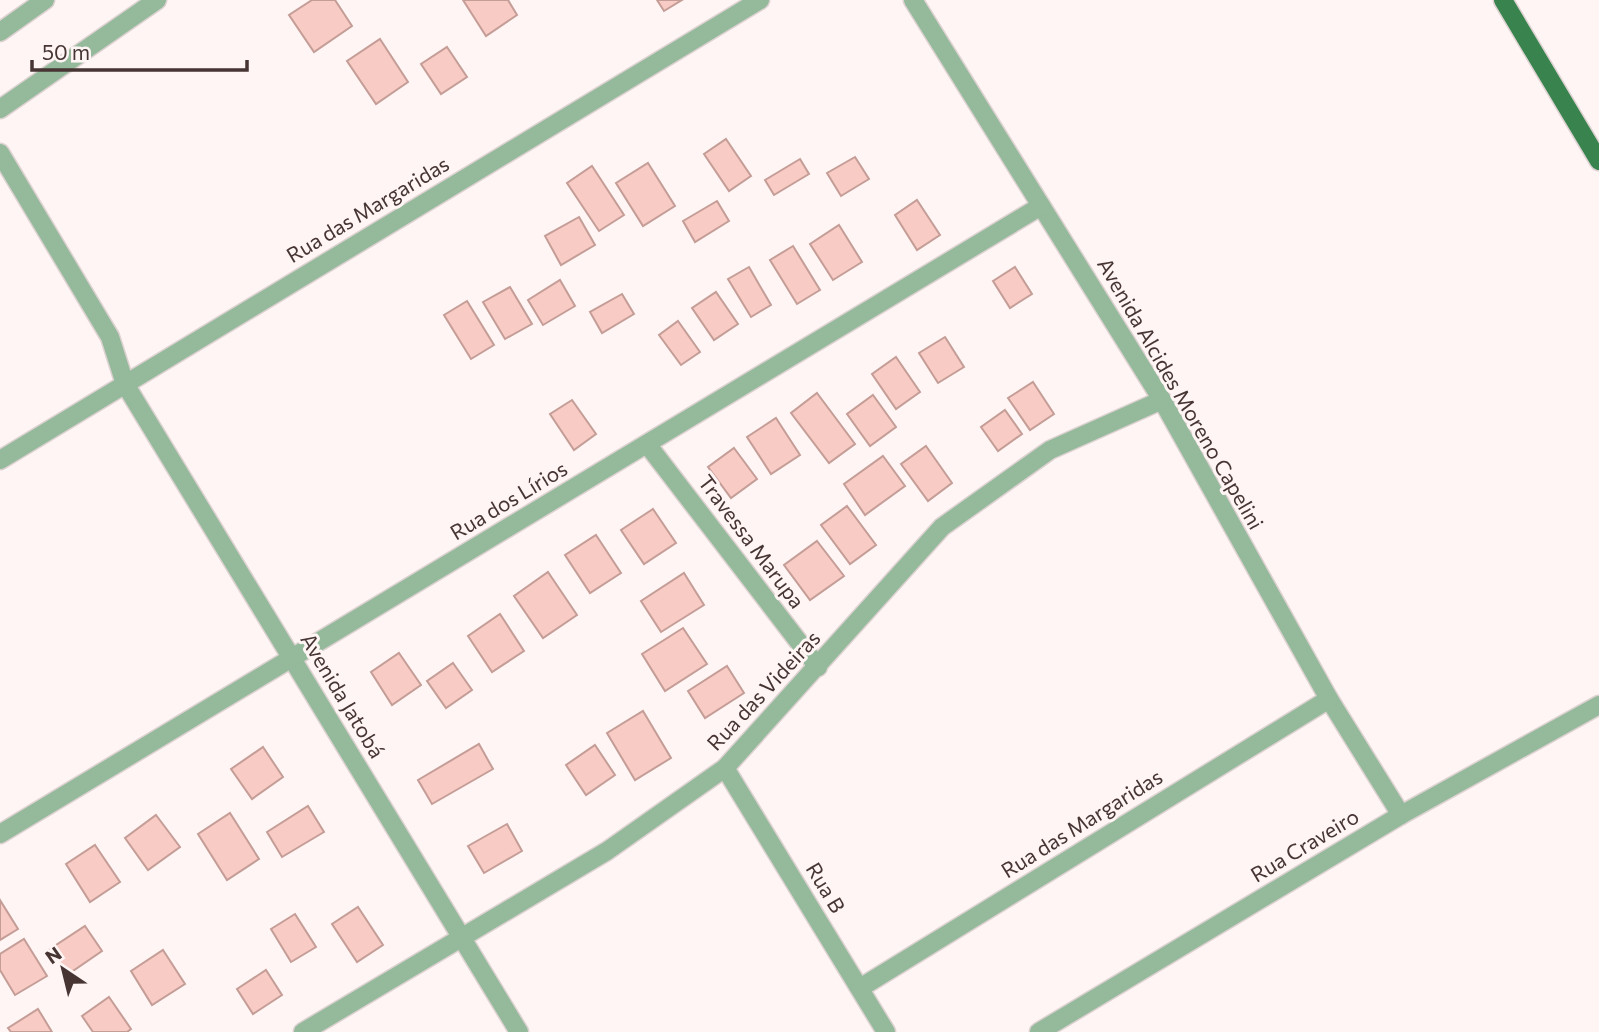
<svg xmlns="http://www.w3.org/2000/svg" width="1599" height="1032" viewBox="0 0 1599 1032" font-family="Commissioner,sans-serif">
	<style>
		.building { fill: #f8cbc5; stroke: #c59d97; stroke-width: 2 }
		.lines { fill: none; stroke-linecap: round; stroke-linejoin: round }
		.minor-casing { stroke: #ddd2d1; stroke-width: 21 }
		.major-casing { stroke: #ddd2d1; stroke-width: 21 }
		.minor { stroke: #94b99b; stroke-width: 18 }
		.major { stroke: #38834e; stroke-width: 18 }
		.labels { text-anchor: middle; stroke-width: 6; stroke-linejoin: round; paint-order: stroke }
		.street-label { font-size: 21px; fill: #463533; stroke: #fef5f4 }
	</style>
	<rect width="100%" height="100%" fill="#fef5f4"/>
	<g class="building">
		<path d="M312,0H335L352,26L314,52L289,15Z"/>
		<path d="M463,0H508L517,15L486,36Z"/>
		<path d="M657,0H682L664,11Z"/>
		<path d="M380,39L408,82L376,104L347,61Z"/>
		<path d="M447,47L467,77L441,94L421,64Z"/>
		<path d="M726,139L751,176L729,191L704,154Z"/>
		<path d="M855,157L869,179L841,196L827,173Z"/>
		<path d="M800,159L809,174L774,195L765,180Z"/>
		<path d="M648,163L675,206L643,226L616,183Z"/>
		<path d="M592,166L624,215L599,231L567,183Z"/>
		<path d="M917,200L940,235L917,250L895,215Z"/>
		<path d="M717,201L729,221L695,242L683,221Z"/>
		<path d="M579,217L595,245L561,265L545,236Z"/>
		<path d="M839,225L862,262L833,280L810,244Z"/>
		<path d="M793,246L820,290L797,304L770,260Z"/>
		<path d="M749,267L771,305L751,317L728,279Z"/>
		<path d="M1015,267L1032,294L1010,308L993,281Z"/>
		<path d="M560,280L575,306L543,325L528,300Z"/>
		<path d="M510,287L532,324L505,339L483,302Z"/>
		<path d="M716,292L738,324L714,340L692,308Z"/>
		<path d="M622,294L634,314L602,333L590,312Z"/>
		<path d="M467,301L494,345L471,359L444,315Z"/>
		<path d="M678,321L700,352L681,365L659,335Z"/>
		<path d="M945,337L964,367L938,383L919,353Z"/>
		<path d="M896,357L920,392L896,409L872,374Z"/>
		<path d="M1033,382L1054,414L1030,430L1008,398Z"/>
		<path d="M817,393L855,444L829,463L791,413Z"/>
		<path d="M873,395L896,427L870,446L847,414Z"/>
		<path d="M572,400L596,434L574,450L550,414Z"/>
		<path d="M1005,410L1022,434L998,451L981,427Z"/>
		<path d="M776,418L800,455L771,474L747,437Z"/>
		<path d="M926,446L952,483L928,501L901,464Z"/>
		<path d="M734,448L757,479L731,498L708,467Z"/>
		<path d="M883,456L905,486L865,515L844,484Z"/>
		<path d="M847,506L876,545L850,564L821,525Z"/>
		<path d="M653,509L676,543L644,564L621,530Z"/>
		<path d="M596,535L621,573L590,593L565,555Z"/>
		<path d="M817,541L844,576L810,600L784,565Z"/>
		<path d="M548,572L577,615L543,638L514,596Z"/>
		<path d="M684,573L704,605L661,632L641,601Z"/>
		<path d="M500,614L524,651L492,672L468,636Z"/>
		<path d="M683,628L707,664L665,691L642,654Z"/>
		<path d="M399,653L421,685L392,705L371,672Z"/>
		<path d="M453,663L472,690L446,708L427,681Z"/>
		<path d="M727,666L744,693L705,718L688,691Z"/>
		<path d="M643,711L671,758L635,780L607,733Z"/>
		<path d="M479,744L493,769L432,804L418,780Z"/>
		<path d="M595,745L615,775L586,795L566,765Z"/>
		<path d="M263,747L283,777L252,799L231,769Z"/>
		<path d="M308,806L324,832L282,857L267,832Z"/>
		<path d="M230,813L259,859L227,880L198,834Z"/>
		<path d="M156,815L180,847L148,870L125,838Z"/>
		<path d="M507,824L522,851L484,873L468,846Z"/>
		<path d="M95,845L120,882L90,902L66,864Z"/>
		<path d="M0,900L18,929L0,940Z"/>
		<path d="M358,907L383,945L357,962L332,924Z"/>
		<path d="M295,914L316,947L291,962L271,929Z"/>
		<path d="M85,926L102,951L67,975L50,949Z"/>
		<path d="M24,939L47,976L15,995L0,970V954Z"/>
		<path d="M163,950L185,984L152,1005L131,971Z"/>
		<path d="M266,970L282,995L253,1014L237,989Z"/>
		<path d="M109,997L131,1029L127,1032H93L82,1016Z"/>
		<path d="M38,1009L52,1032H11L8,1028Z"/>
	</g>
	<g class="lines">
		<g class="minor-casing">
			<g id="minor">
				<path d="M913,0L1162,400L1329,699L1401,815"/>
				<path d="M0,32L45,0"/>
				<path d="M0,109L157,0"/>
				<path d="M0,153L110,337L125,384L519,1032"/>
				<path d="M647,444L818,667"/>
				<path d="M0,460L760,0"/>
				<path d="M725,768L886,1032"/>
				<path d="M0,834L1041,206"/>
				<path d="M860,988L1329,699"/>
				<path d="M303,1032L607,851L725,768L942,527L1050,450L1162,400"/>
				<path d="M1039,1032L1401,815L1599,705"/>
			</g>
		</g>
		<g class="major-casing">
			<path id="major" d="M1503,0L1599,161"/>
		</g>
		<use href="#minor" class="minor"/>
		<use href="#major" class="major"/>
	</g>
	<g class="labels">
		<g class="street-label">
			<text transform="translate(368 210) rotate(-31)" y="7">Rua das Margaridas</text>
			<text transform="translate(1180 394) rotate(60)" y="7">Avenida Alcides Moreno Capelini</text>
			<text transform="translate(509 501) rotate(-31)" y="7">Rua dos Lírios</text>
			<text transform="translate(751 542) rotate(53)" y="7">Travessa Marupa</text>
			<text transform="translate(764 691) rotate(-47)" y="7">Rua das Videiras</text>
			<text transform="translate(342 696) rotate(59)" y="7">Avenida Jatobá</text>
			<text transform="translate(1082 824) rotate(-32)" y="7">Rua das Margaridas</text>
			<text transform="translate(1305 846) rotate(-31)" y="7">Rua Craveiro</text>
			<text transform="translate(825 888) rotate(59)" y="7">Rua B</text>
		</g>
	</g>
	<g transform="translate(63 969) rotate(325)" stroke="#fef5f4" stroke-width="5" paint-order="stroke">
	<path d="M0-5L12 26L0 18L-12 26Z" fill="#463533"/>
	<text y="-10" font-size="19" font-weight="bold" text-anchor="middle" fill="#463533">N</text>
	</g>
	<path d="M32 60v10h215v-10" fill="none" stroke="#463533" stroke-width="3.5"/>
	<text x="42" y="60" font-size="21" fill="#463533" stroke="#fef5f4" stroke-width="5" paint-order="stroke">50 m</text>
</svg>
